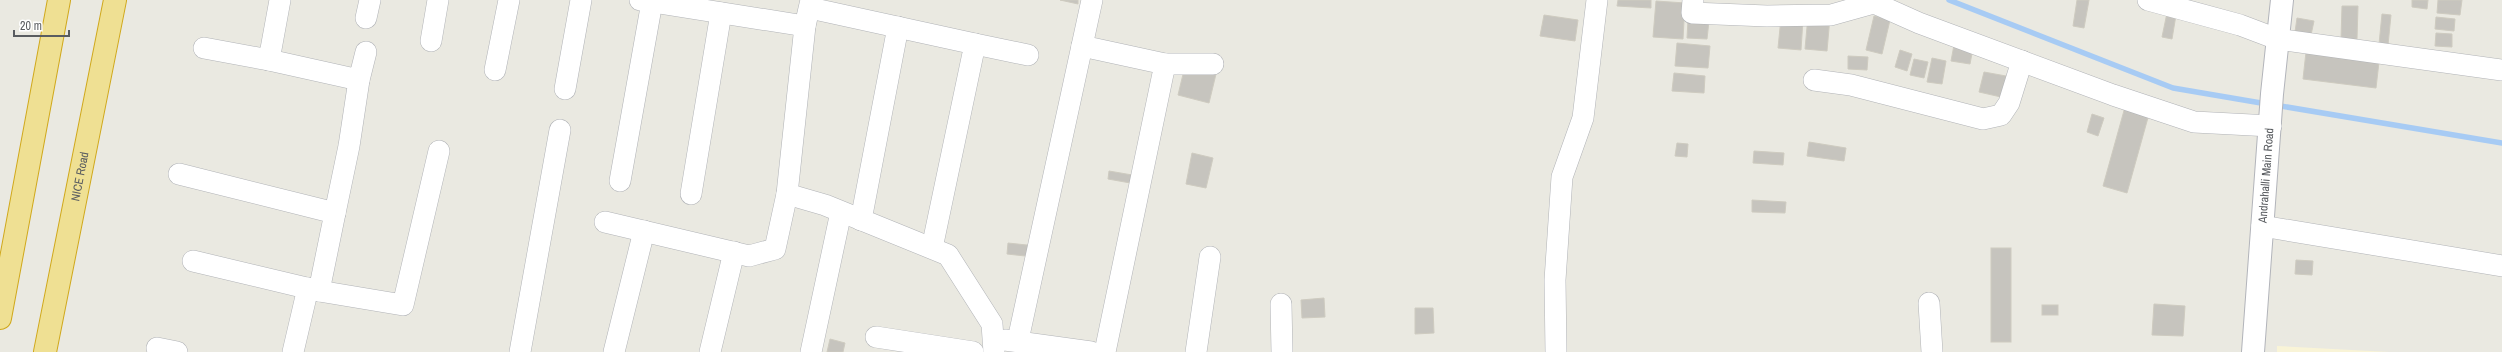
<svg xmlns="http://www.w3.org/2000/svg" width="2502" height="352" viewBox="0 0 2502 352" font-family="'Archivo Narrow',sans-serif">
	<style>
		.commercial { fill: #f9f4d7 }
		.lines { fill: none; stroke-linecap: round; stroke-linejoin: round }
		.stream { stroke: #a7cbf4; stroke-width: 5.5 }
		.building { fill: #c6c4be; stroke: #cecbc0 }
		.street-casing { stroke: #b1b3b7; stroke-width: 22 }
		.secondary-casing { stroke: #b2b4ba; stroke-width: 24 }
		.highway-casing { stroke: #d0a81b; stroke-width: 24 }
		.street { stroke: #fff; stroke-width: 21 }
		.secondary { stroke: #fff; stroke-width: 22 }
		.highway { stroke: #efe093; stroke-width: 22 }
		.labels { text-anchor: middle; stroke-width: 3; stroke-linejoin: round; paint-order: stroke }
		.street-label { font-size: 12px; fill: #595c60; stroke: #fff }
	</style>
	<rect width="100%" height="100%" fill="#eae9e1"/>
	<path class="commercial" d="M2277,346L2389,352H2277Z"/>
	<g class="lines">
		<g class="stream">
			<path d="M1949,0L2173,88L2267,104"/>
			<path d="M2275,105L2502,143"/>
		</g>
	</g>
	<g class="building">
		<path d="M1060,0H1078V4Z"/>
		<path d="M1618,0H1651V8L1617,6Z"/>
		<path d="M2077,0H2089L2084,28L2073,26Z"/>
		<path d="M2412,0H2428L2427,9L2412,7Z"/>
		<path d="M2438,0H2462L2460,15L2437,13Z"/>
		<path d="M1656,1L1685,3L1683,39L1653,37Z"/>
		<path d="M2342,6H2358L2357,39H2341Z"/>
		<path d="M2167,13L2176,15L2172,39L2162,37Z"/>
		<path d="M2382,14L2391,15L2388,45L2379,44Z"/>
		<path d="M1544,15L1578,20L1575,41L1540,36Z"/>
		<path d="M1808,16L1830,17L1827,51L1805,49Z"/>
		<path d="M1874,16L1890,20L1882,54L1866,50Z"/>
		<path d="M2436,17L2455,19L2454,31L2435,29Z"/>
		<path d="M1781,18L1803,19L1801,50L1778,48Z"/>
		<path d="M2297,18L2314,21L2311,35L2295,32Z"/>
		<path d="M1688,20L1709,21L1707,39L1687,38Z"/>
		<path d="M2436,33L2452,34V47L2435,46Z"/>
		<path d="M1677,43L1710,46L1708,68L1675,66Z"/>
		<path d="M1954,45L1973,48L1970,64L1951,61Z"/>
		<path d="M1900,50L1912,54L1907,71L1895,67Z"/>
		<path d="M2306,52L2379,62L2376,88L2303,79Z"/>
		<path d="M1848,56L1868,57L1867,70L1848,69Z"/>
		<path d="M1932,58L1946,61L1942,84L1927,82Z"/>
		<path d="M1914,59L1928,62L1924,78L1910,75Z"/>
		<path d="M1185,66L1216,74L1209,103L1178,95Z"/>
		<path d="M1984,72L2006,76L2001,97L1979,92Z"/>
		<path d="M1674,73L1705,76L1704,93L1672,91Z"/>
		<path d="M2125,107L2149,114L2127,193L2103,186Z"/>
		<path d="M2092,114L2104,118L2098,136L2087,132Z"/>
		<path d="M1809,142L1846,148L1844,161L1807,156Z"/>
		<path d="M1677,143L1688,144L1687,157L1675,156Z"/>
		<path d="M1754,151L1784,153L1783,165L1753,163Z"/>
		<path d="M1192,153L1213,158L1206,188L1186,184Z"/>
		<path d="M1109,171L1138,176L1136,184L1108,179Z"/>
		<path d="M1752,200L1786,202L1785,213L1752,212Z"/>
		<path d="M1008,243L1036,246L1034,257L1007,254Z"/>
		<rect x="1991" y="248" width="20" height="94"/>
		<path d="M2296,260L2313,261L2312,275L2295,274Z"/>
		<path d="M1324,298L1325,317L1302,318L1301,300Z"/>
		<path d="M2154,304L2185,306L2183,336L2152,335Z"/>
		<rect x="2042" y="305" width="16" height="10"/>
		<path d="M1415,308H1433L1434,333L1415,334Z"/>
		<path d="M830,339L845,343L843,352H827Z"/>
	</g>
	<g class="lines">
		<g class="street-casing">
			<g id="street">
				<path d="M640,0L805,26"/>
				<path d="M811,0L805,26L787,194L825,205L948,255L992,324L994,352"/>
				<path d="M1693,0L1692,13L1767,16L1831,15L1874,3L1919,23L2113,95L2194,122L2271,126"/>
				<path d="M2148,0L2240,25L2277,39L2502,70"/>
				<path d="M810,8L975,44L932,248"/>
				<path d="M366,18L370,0"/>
				<path d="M431,41L438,0"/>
				<path d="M975,44L1028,55"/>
				<path d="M1082,46L1165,64L1105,352"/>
				<path d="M204,48L269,60L280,0"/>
				<path d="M269,60L359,80L366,52"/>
				<path d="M1165,64H1213"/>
				<path d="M495,70L509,0"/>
				<path d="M1814,80L1851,85L1983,119L2001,115L2009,103L2022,61"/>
				<path d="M565,89L581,0"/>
				<path d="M179,174L335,213L319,291L193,261"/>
				<path d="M620,181L652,2"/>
				<path d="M691,194L721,13"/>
				<path d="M335,213L349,146L359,80"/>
				<path d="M861,220L898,27"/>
				<path d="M605,222L749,256L775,249L787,194"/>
				<path d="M2262,226L2502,266"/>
				<path d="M319,291L403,305L439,151"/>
				<path d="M1929,303L1932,352"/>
				<path d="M1281,304L1282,352"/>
				<path d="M876,337L973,352"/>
				<path d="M1005,340L1091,352"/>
				<path d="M1018,340L1092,0"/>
				<path d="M157,348L177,352"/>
				<path d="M293,352L308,288"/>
				<path d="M520,352L560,130"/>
				<path d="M614,352L644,231"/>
				<path d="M710,352L734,252"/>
				<path d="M811,352L841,212"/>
				<path d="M1196,352L1210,257"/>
				<path d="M1556,352L1555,280L1562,177L1583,118L1597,0"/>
			</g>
		</g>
		<g class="secondary-casing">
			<g id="secondary">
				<path id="s1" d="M2253,352L2272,94L2282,0"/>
			</g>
		</g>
		<g class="highway-casing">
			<g id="highway">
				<path d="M0,318L59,0"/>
				<path id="s2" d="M45,352L115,0"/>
			</g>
		</g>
		<use href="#street" class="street"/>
		<use href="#secondary" class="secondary"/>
		<use href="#highway" class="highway"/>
	</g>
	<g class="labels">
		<g class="street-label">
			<text dy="4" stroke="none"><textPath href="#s2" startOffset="179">NICE Road</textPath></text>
			<text dy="4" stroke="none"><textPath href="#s1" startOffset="177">Andrahalli Main Road</textPath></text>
		</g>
	</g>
	<path d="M14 30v6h55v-6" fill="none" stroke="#595c60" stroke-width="2"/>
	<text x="20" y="30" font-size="12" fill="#595c60" stroke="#ffffff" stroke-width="3" paint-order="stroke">20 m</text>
</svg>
